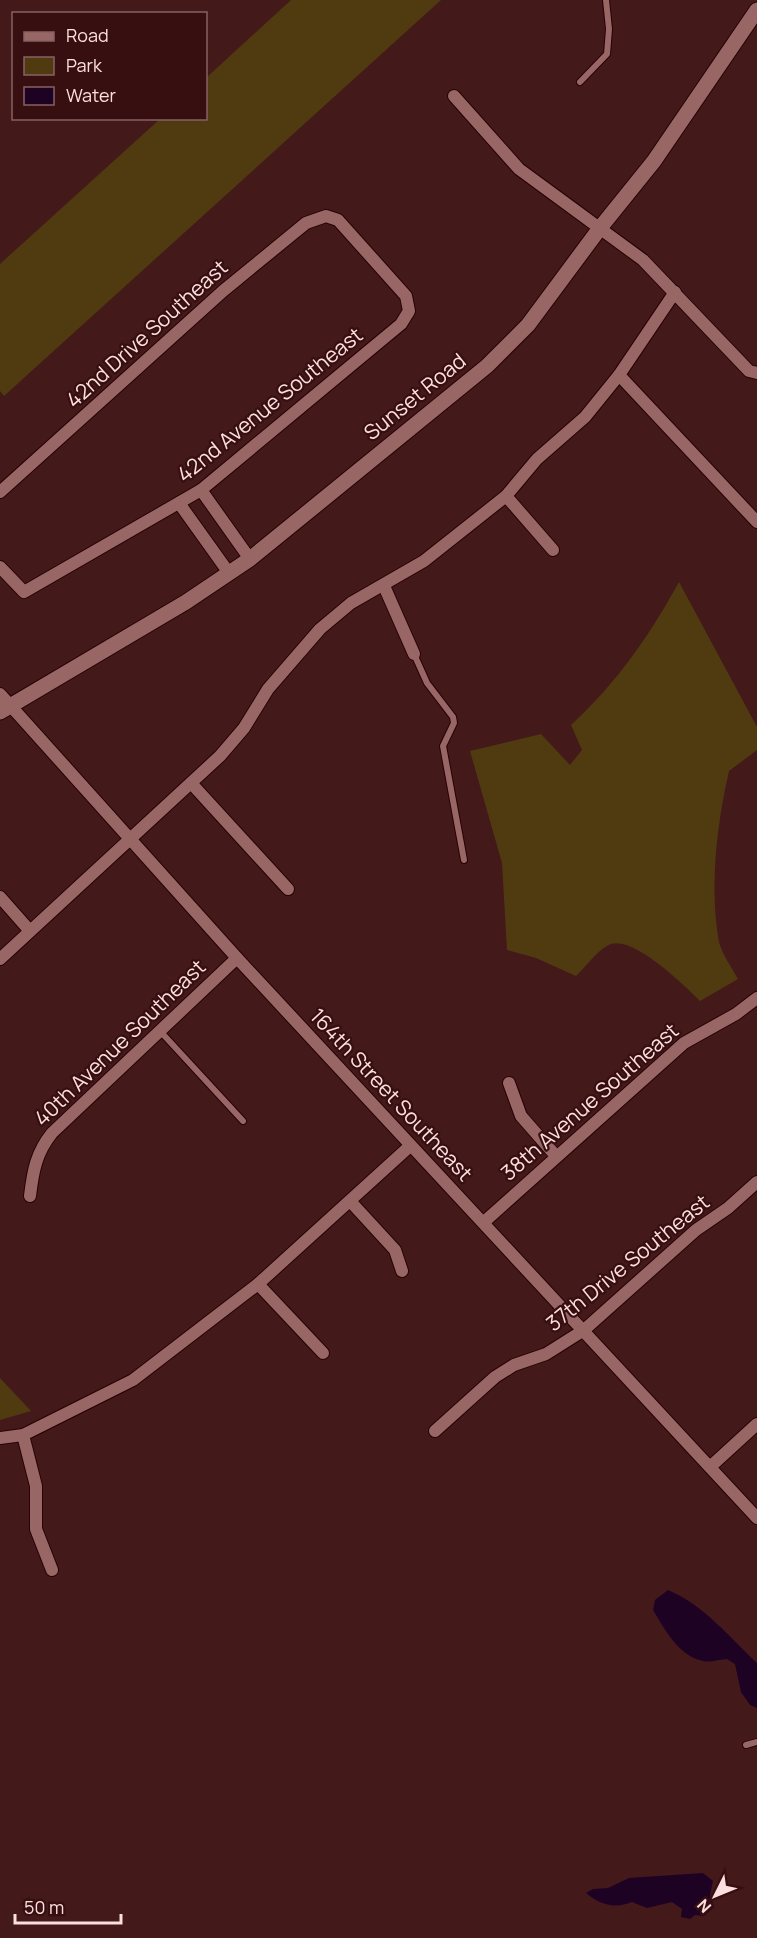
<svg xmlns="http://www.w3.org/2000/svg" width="757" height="1938" viewBox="0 0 757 1938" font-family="Manrope,sans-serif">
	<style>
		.green { fill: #503b11 }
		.water { fill: #1e0224 }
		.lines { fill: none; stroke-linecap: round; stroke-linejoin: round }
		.lane-casing { stroke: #270205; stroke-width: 8 }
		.street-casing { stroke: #270205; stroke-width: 14 }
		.secondary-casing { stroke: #270205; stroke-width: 17 }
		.lane { stroke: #986665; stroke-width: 6 }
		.street { stroke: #986665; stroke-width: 12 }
		.secondary { stroke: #986665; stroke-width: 15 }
		.labels { text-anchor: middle; stroke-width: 4.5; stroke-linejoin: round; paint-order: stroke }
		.street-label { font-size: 21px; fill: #fcdfde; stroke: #370f11 }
	</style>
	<rect width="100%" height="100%" fill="#43191a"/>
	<g class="green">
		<path d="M291,0H441L4,396L0,391V264L160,119L206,118V78Z"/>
		<path d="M679,582L757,727V750L729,771C717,823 709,889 719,942C722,954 732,968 738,979L700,1001C684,985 635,937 611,944C599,948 585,968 576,976L536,958L507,950L502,863L470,751L541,734L570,765L582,750L571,725C617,683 649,636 679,582Z"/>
		<path d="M0,1378L31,1411L0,1420Z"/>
	</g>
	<g class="water">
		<path d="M668,1590C705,1606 728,1636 757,1663V1708L750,1705L741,1692L735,1664L727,1659C720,1659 710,1663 703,1661C679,1656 665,1630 653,1610L655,1600Z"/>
		<path d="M703,1873L713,1881L710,1895L714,1907L704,1916L695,1915L690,1919L681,1917L682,1909L672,1902L647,1908L632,1902C615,1909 600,1905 586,1893L593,1889L608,1888L629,1878Z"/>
	</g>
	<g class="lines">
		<g class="lane-casing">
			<g id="lane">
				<path d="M580,82L607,54L609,29L606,0"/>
				<path d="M414,654L427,683L453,717L454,723L443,746L464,860"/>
				<path d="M160,1031L243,1121"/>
				<path d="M746,1745L757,1742"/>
			</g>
		</g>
		<g class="street-casing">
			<g id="street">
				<path d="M454,96L519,169L643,260L749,371L757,373"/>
				<path d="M619,375L757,522"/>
				<path d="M201,490L250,559"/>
				<path d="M0,492L223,291L306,223L326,216L338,220L406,296L409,311L401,324L201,490L24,592L0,567"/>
				<path d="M506,496L553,550"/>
				<path d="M179,503L229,573"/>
				<path d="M384,586L414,654"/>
				<path d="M0,694L237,958L757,1518"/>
				<path d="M191,783L288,889"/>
				<path d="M0,897L30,931"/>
				<path d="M0,959L220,756L244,728L268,689L320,629L351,603L424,561L506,496L537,459L585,417L619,375L675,292"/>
				<path d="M509,1083L521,1116L556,1156"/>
				<path d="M30,1196C33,1171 36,1153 52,1133L237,958"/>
				<path d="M350,1201L395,1250L402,1271"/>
				<path d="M484,1222L684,1043L736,1014L757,998"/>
				<path d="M258,1284L323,1353"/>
				<path d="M435,1431L495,1377L514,1365L546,1354L584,1330L696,1230L728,1208L757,1182"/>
				<path d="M23,1435L36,1486V1529L52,1570"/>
				<path d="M0,1438L23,1435L133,1380L258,1284L410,1146"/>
				<path d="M710,1467L757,1424"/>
			</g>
		</g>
		<g class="secondary-casing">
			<path id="secondary" d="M0,712L186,602L250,559L487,366L528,325L600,228L654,161L757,10"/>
		</g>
		<use href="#lane" class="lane"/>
		<use href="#street" class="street"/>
		<use href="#secondary" class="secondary"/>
	</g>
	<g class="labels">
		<g class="street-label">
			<text transform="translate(147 334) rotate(-42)" y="7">42nd Drive Southeast</text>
			<text transform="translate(415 397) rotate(-39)" y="7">Sunset Road</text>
			<text transform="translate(270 405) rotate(-39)" y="7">42nd Avenue Southeast</text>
			<text transform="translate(120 1043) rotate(-44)" y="7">40th Avenue Southeast</text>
			<text transform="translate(391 1095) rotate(47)" y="7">164th Street Southeast</text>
			<text transform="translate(590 1102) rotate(-41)" y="7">38th Avenue Southeast</text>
			<text transform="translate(628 1263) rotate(-39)" y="7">37th Drive Southeast</text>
		</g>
	</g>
	<rect x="12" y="12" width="195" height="108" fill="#370f11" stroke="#866263" stroke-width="1.5"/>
	<rect x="24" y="32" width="30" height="9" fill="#986665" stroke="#866263" stroke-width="1.5"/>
	<text x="66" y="42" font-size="18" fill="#fcdfde">Road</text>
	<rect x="24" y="57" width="30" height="18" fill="#503b11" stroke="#866263" stroke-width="1.5"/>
	<text x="66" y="72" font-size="18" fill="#fcdfde">Park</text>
	<rect x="24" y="87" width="30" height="18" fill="#1e0224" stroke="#866263" stroke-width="1.5"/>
	<text x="66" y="102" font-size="18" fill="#fcdfde">Water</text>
	<g transform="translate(715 1896) rotate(227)" stroke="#370f11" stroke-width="4.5" paint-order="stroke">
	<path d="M0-4.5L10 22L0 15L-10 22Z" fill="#fcdfde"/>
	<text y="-9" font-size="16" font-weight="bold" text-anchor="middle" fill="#fcdfde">N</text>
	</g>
	<path d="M15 1914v9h106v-9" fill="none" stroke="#fcdfde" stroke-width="3"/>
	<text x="24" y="1914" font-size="18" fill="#fcdfde" stroke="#370f11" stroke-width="4.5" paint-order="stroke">50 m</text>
</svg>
